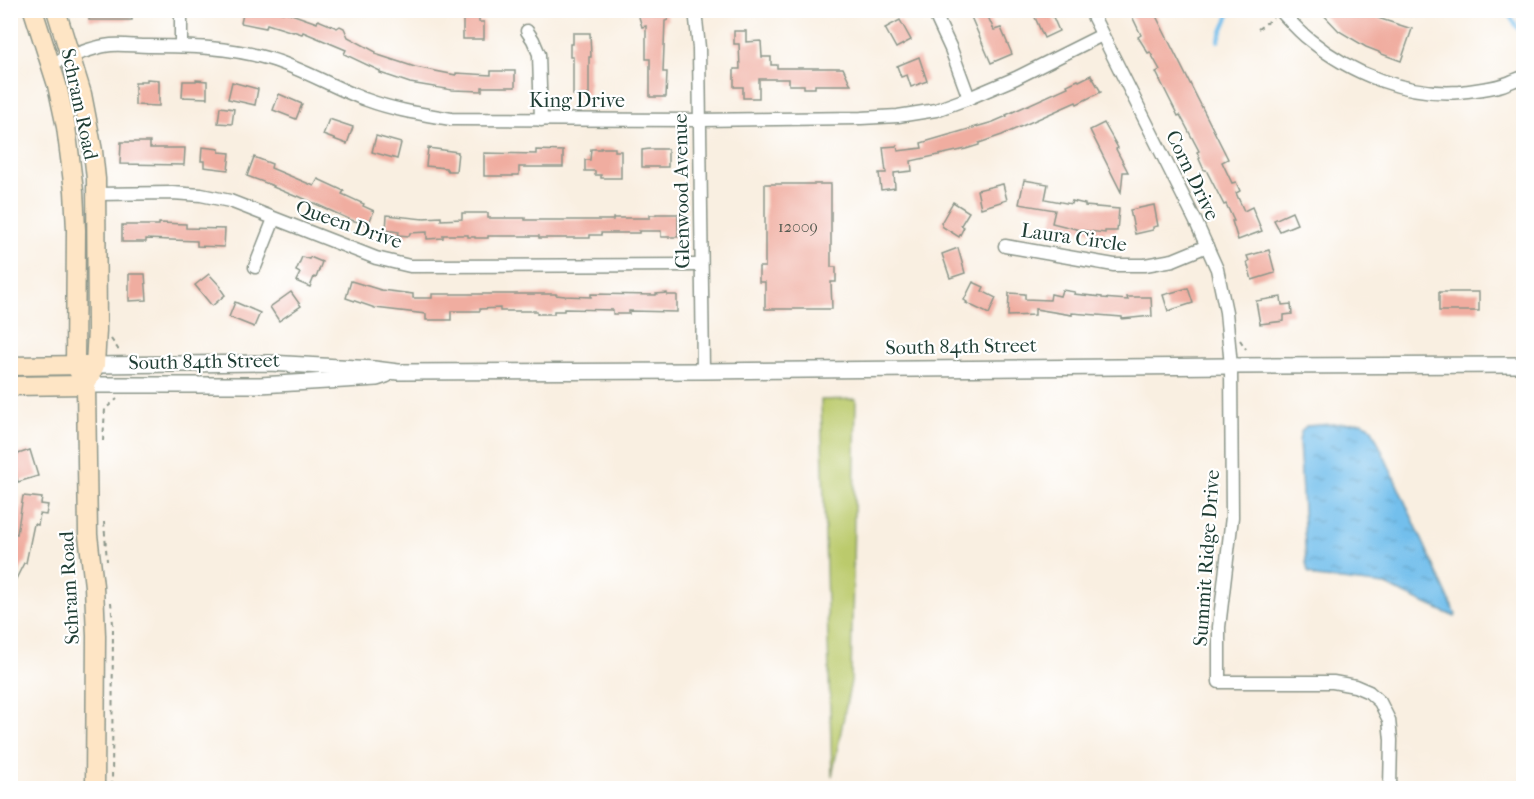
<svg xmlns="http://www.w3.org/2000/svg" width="1534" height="799" viewBox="0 0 1534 799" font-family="'IM FELL French Canon',serif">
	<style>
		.grass { fill: #bbca6c; stroke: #6d8450; stroke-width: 1.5 }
		.water { fill: url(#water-ripples); stroke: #497e90; stroke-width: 1.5 }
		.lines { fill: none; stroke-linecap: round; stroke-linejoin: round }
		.stream { stroke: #73bfec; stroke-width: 4 }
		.building { fill: #f0ada0 }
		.minor-casing { stroke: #8c968a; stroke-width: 15 }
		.tertiary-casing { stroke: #8c968a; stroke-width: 18 }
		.secondary-casing { stroke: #8c968a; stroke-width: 21 }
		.path { stroke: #8c968a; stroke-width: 2; stroke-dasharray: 4.5 4.5; stroke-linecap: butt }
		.minor { stroke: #fff; stroke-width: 12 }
		.tertiary { stroke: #fff; stroke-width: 15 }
		.secondary { stroke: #fee5c5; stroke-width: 18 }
		.labels { text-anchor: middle; stroke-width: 4.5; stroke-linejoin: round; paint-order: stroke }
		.number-label { font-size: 16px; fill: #53594f }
		.street-label { font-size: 20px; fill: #1f3d34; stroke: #fff }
	</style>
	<defs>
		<pattern id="water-ripples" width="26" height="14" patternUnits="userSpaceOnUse" patternTransform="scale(1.5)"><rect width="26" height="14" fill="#73bfec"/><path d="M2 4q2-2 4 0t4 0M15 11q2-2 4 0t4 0" fill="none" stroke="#5e9cc0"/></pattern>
	</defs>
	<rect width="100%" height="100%" fill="#fff"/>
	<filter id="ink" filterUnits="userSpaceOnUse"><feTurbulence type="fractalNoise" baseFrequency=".0167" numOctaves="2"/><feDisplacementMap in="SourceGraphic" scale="12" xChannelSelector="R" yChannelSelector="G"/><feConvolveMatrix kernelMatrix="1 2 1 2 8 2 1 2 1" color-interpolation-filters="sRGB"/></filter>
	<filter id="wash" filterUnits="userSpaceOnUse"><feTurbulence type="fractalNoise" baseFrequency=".008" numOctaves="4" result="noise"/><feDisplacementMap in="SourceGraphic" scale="24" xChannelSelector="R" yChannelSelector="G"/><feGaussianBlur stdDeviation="1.35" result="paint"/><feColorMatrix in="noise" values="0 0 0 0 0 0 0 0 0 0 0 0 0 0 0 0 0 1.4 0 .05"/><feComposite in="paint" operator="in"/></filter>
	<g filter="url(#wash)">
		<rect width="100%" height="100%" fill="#f9efe1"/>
		<path class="grass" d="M856,399L851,681L832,776L821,400Z"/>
		<path class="water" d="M1361,422L1369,425L1373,431L1456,615L1455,617L1385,585L1316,577L1308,572L1306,562L1299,441L1301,432L1306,426Z"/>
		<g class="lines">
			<g class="stream">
				<path d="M1506,10L1516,26L1524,35"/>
				<path d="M1218,41L1231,10"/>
				<path d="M10,73L15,54V29"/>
			</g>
		</g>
		<g id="blocks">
			<g class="building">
				<rect x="89" y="10" width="43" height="10"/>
				<path d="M244,10H269L283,13V11L317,23L318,20L337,28L340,26L344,28L348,37L376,52L375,54L415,67L456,75V73L491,75V71H515V87H482V91L452,90L410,83L380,73V71L344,54L346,50L303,32L302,34L293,31V32L267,24L266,28L241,23Z"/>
				<path d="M637,10H665L668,20L665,21L663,72H667L666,97H650V59H646V26L642,27Z"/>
				<path d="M968,10H985L994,30L1001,28L1012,54L991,63Z"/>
				<path d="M1043,10H1050L1059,31L1044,38L1034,15Z"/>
				<path d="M1129,10H1153L1228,159L1222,162L1232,183L1236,182L1240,191L1236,193L1244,211L1252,207L1262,231L1238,240L1232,221H1234L1226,204L1224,205L1206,170H1204L1199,159L1200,158L1197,152L1199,151L1180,115L1178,116L1156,72L1160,70L1150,52L1148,53L1138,37L1141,35Z"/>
				<path d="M1319,10H1382L1378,18L1412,29L1401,61L1379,53V52L1366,47L1339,31Z"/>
				<path d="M463,14H479V22H484V39H463Z"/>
				<path d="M900,20L911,40L896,48L885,28Z"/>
				<path d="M734,31H746V42L761,41L762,57H771V65H777V68H843L851,85H815V88H804V85H789V79H759V98H743V87H734V69H740L739,44H734Z"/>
				<path d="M573,33H590L591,57H589V95H573V57H570V44H573Z"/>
				<path d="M919,57L927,81L911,87L907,75L901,77L897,66Z"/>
				<path d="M1091,75L1101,92L1077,104L1076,102L1002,135L979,143V145L966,149L911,161L912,171L894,173L895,188L881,190L879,173H886L883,147L897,146L898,151L922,148L921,143L993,122L1007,116L1006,115L1068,87L1067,85L1078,80L1079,81Z"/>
				<path d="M147,79L159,80V106L135,105V83H140V81H147Z"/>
				<path d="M196,80L207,81V98L182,97L183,81H196Z"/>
				<path d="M232,82L258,89L255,105L228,99Z"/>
				<path d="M279,94L302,104L296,119L273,110Z"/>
				<path d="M220,107L234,109L232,124L218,123Z"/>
				<path d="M329,119L353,127L347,144L323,135Z"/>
				<path d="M1104,123L1118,148L1116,149L1128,172H1123L1121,192L1090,130Z"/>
				<path d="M376,136L401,143L397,159L372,152Z"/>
				<path d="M121,142H150V148H185L184,165L120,164Z"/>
				<path d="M202,147L219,149V152L230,153L228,170L204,167V161H201Z"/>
				<path d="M428,148L458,152L456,171H448L446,168L426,166Z"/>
				<path d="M601,148H615V151H621V178H601V175H595V171H585V160H590L591,149H601Z"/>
				<path d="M650,149H668V167H642V150Z"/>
				<path d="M536,150L563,151V167H519V175H513V176H484V153L536,154Z"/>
				<path d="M254,157L272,164L271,168L314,186L318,179L344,191L342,194L364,204L363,206L374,211L368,225L359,221L358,222L351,220L298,196L297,197L273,187L274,186L247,176Z"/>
				<path d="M1024,180L1048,184L1045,199L1071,204L1072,201L1085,204V206L1119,209L1117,231H1105V233L1080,230L1052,223L1055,210L1019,204Z"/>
				<path d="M765,184H831V267H836V282H831L832,309H765V282H759V267H765Z"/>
				<path d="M1003,184L1007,200L981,208L977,190Z"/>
				<path d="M953,202L969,212L961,225L964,227L959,237L943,227L941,223Z"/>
				<path d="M1154,205L1158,226L1153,227V230L1135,234L1130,210Z"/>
				<path d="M1292,212L1297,224L1280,231L1274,220Z"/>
				<path d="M462,213H488V218H525V220H613V218H650V215H656V214H678V237H661V231H639V233H601V235H590V238H539V236H488V238H475V237H468V235H443V238L427,239V232L410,233L409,236L398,235L399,232L386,230L387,215L423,219V218L441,217V220L462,219Z"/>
				<path d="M159,223L186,224V228L225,229L224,247L197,246V241L146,239V242H122V225H159Z"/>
				<path d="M958,248L965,273L950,278L942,254Z"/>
				<path d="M1269,250L1275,273L1252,280L1247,262L1249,261L1247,256Z"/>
				<path d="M302,257L309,259L310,257L322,262L316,278L314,277L310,287L296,281L300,273L296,271Z"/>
				<path d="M129,274H145L147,300L129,301Z"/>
				<path d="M209,274L221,287L220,288L225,295L212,306L195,285Z"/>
				<path d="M351,281L381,290L413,294V298H432V294H556V295L565,296L591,297V294L656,295V294L667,293V295H677V312L629,311V314H613V310L564,309V311H554V314H537V311H500V308L480,309V311H451V320H426V314L375,308L346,298Z"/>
				<path d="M973,282L984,287L982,291L996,298L989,314L966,303L967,302L964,300Z"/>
				<path d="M1188,288L1193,303L1168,311L1163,295Z"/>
				<path d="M1062,290L1075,292L1074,294L1102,297V298L1128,300L1127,297H1151L1152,316L1122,319V317L1072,313V315L1035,309V315L1008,316L1009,293L1025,294V299L1050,300L1051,294L1060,296Z"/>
				<path d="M291,292L301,306L279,321L270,307Z"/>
				<rect x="1439" y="292" width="40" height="19"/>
				<path d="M1281,297L1282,305L1291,304L1292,314L1284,315V321L1260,324L1256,301Z"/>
				<path d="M235,302L260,313L254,327L229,317Z"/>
				<path d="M30,450L38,476L18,482L13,467L16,466L12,456Z"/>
				<path d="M23,496L42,498L41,504L48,505L46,515L40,514L38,525L34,524L26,563H24L10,591V547L13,533L17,534Z"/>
			</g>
		</g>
	</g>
	<g filter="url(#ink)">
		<use href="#blocks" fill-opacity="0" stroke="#8c968a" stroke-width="1.5"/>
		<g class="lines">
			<g class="minor-casing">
				<g id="minor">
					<path d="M181,10V46"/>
					<path d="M695,10L699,48L703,371"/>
					<path d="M933,10L951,49L969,98"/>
					<path d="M1090,10L1195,220L1217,269L1226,312L1231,366L1232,517L1219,627V682H1333L1355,686L1369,692L1380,702L1389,720L1391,740L1390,788"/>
					<path d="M1280,10C1290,21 1299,32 1310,40C1351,74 1407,96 1460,92C1474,90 1489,89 1502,85C1509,83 1516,79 1524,77"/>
					<path d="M527,31L533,40L539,54L541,120"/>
					<path d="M50,64C70,57 91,47 111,45C123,44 136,46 148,46C189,46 230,47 270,59C304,69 334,88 367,100C394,110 422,114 451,119L700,120L861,118L898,116L936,110L969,98L1016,78L1102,35"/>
					<path d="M97,194L172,193L201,195L230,201L376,258L410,266L701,265"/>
					<path d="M1005,246L1114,265H1145L1173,260L1207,246"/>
					<path d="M255,267L274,219"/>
				</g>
			</g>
			<g class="tertiary-casing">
				<g id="tertiary">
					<path d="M95,365L269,363L374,369L398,372L703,371L1231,366L1524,365"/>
					<path d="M86,385H260L377,378L386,375"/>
				</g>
			</g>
			<g class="secondary-casing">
				<g id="secondary">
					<path d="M33,10L57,85L66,127L70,158L74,191L76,230L75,365L86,385"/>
					<path d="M56,10L82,94L93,151L96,179L97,330L95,365L86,385L88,535L94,586L96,636L95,788"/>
					<path d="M10,366L87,365"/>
					<path d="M10,386L86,385"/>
				</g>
			</g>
			<g class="path">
				<path d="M1258,29L1273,18"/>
				<path d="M111,339L118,349V352"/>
				<path d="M1240,340L1246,349"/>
				<path d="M103,441L105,409L117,399"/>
				<path d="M104,522L107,561"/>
				<path d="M111,602L113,624L112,788"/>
			</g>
			<use href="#minor" class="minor"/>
			<use href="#tertiary" class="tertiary"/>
			<use href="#secondary" class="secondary"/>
		</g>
	</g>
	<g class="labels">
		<g class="number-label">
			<text x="798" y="232">12009</text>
		</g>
		<g class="street-label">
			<text x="577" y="107">King Drive</text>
			<text transform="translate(80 104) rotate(78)" y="7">Schram Road</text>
			<text transform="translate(1193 175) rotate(64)" y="7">Corn Drive</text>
			<text transform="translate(681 191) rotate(-91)" y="7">Glenwood Avenue</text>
			<text transform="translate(349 224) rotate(19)" y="7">Queen Drive</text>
			<text transform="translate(1074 237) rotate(8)" y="7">Laura Circle</text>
			<text transform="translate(961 346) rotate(-1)" y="7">South 84th Street</text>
			<text transform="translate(204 361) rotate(-1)" y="7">South 84th Street</text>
			<text transform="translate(1206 558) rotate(-86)" y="7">Summit Ridge Drive</text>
			<text transform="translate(69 588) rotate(-93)" y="7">Schram Road</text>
		</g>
	</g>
	<rect width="1534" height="799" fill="none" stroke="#fff" stroke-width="36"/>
</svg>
